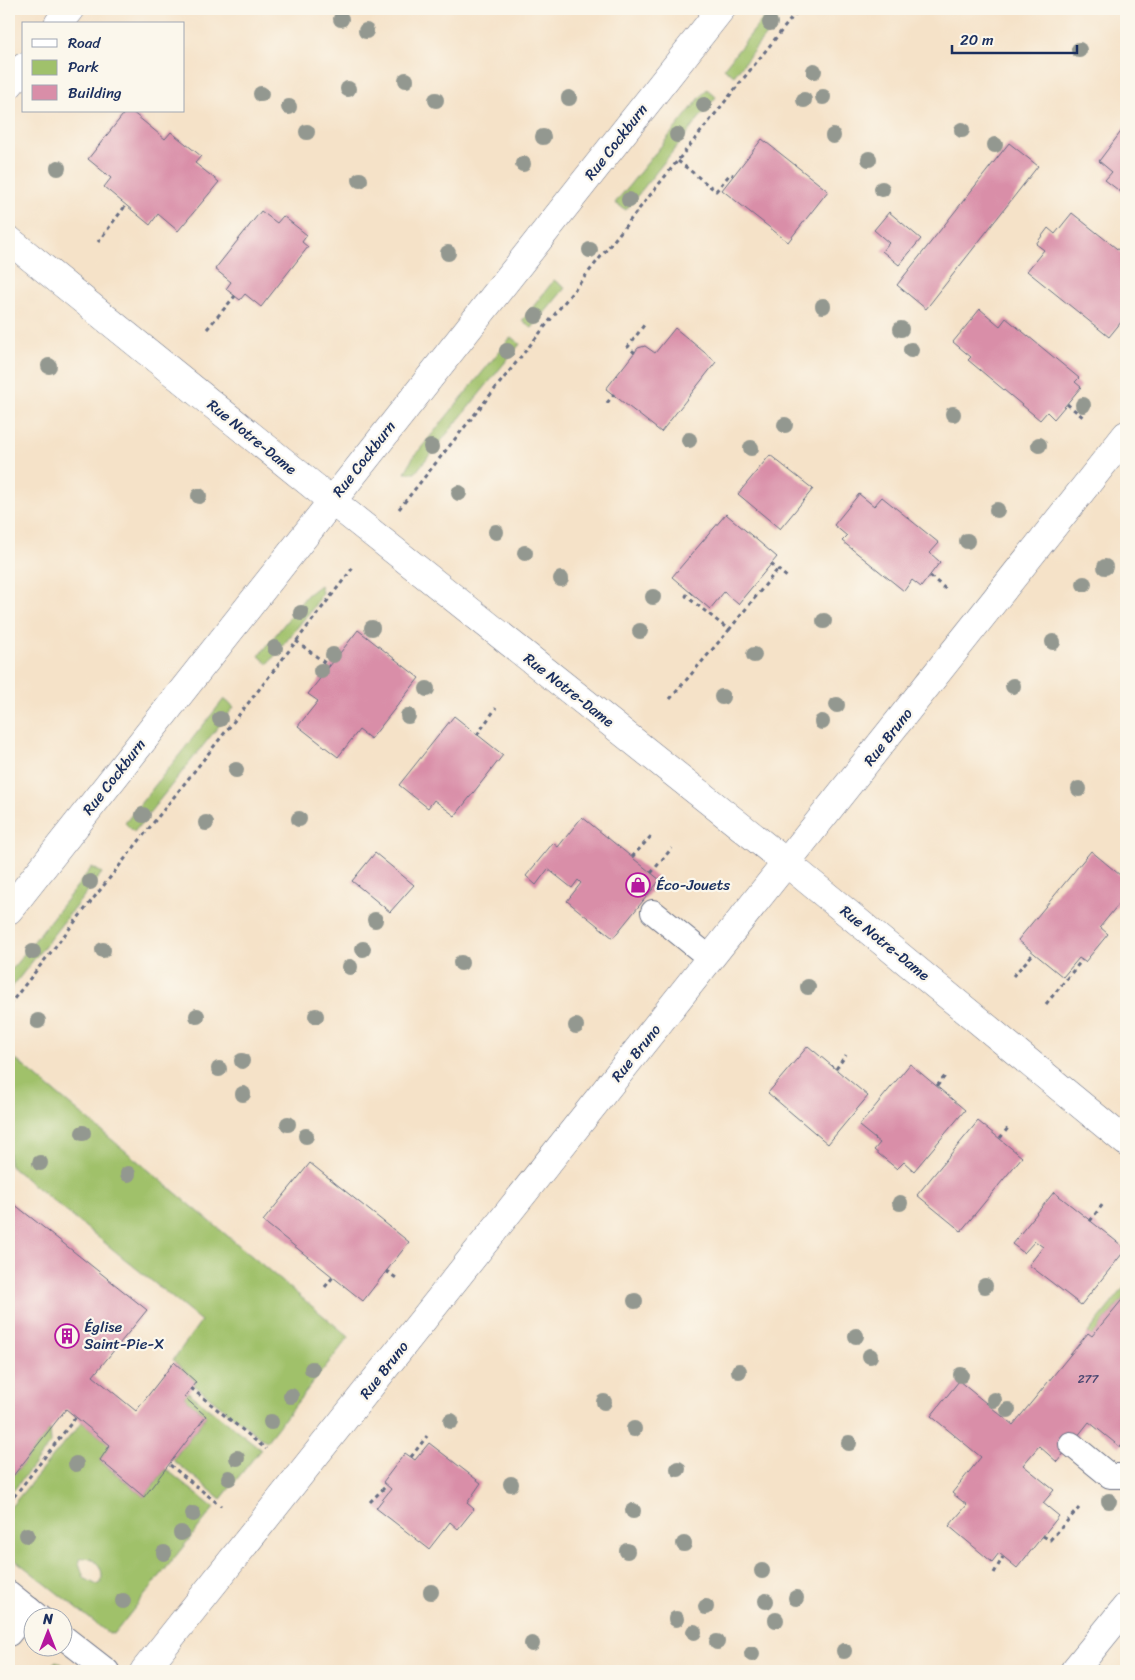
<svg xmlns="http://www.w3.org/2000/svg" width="1135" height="1680" viewBox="0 0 1135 1680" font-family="Sriracha,sans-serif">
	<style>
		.green { fill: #a0c16b; stroke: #5e7864; fill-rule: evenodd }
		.building { fill: #d98ea8 }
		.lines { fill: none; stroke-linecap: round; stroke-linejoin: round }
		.service-casing { stroke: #676e83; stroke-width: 26 }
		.minor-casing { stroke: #676e83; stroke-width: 29 }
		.tertiary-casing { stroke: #676e83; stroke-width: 29 }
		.path { stroke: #676e83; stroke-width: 3; stroke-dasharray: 4 4; stroke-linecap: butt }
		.service { stroke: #fff; stroke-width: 24 }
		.minor { stroke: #fff; stroke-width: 28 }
		.tertiary { stroke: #fff; stroke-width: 28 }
		.tree { fill: #939890 }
		.labels { text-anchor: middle; stroke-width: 4.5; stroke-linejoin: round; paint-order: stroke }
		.number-label { font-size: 12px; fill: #4a4770 }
		.street-label { font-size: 15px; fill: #1b2f5e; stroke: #fbf7ec }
		.poi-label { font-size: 15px; fill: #1b2f5e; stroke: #fbf7ec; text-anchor: start }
	</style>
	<rect width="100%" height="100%" fill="#fbf7ec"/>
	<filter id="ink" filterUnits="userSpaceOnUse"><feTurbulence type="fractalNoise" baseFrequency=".02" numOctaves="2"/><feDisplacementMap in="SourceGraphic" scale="10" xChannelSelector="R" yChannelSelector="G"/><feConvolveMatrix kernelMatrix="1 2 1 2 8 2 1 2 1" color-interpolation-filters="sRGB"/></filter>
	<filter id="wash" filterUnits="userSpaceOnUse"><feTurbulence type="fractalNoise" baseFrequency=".0096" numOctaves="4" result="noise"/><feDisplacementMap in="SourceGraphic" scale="20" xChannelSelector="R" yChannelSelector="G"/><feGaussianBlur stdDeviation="1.12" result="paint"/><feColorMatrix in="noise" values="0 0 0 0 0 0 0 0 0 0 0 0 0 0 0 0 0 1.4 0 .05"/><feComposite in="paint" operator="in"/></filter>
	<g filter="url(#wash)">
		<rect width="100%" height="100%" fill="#f5e2c8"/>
		<g class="green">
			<path d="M770,10L779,18L734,76L724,68Z"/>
			<path d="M707,89L716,97L626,210L615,203Z"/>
			<path d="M554,280L565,288L532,328L522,321Z"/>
			<path d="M511,337L520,344L415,473H405L412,459Z"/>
			<path d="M320,585L322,593L313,608L268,664L259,656L307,595Z"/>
			<path d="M224,699L234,707L134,832L125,823Z"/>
			<path d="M92,867L102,873L9,991V973Z"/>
			<path d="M9,1054L349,1337L266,1442L194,1385L196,1382L173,1360L201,1321L9,1165Z"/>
			<path d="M1126,1285V1295L1092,1336L1088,1333Z"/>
			<path d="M188,1392L261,1449L221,1499L173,1460L206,1416L184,1397Z"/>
			<path d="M82,1422L110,1445L100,1461L144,1497L166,1469L214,1508L114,1634L108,1633L9,1555V1509ZM81,1558C96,1557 105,1568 101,1583L97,1585L84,1578L79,1563Z"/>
			<path d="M50,1429L51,1443L9,1496V1481Z"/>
			<path d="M56,1661L74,1671H45Z"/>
		</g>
		<g id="blocks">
			<g class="building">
				<path d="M126,111H131L165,139L171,132L201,156L195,163L219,182L178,231L158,214L150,225L104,187L111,178L88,159Z"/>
				<path d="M1126,125V196L1105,180L1112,172L1099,161Z"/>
				<path d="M762,139L828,191L788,242L722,190Z"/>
				<path d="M1009,143L1038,166L926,309L897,285Z"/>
				<path d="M261,211L277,223L283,216L307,235L302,242L308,247L261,307L245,294L240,300L235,296L226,289L231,282L215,269Z"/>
				<path d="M889,212L921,239L899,265L882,251L889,243L874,230Z"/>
				<path d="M1072,213L1126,256V316L1109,337L1027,271L1044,250L1036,244L1048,228L1055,234Z"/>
				<path d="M980,309L1000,326L1006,318L1079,378L1075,382L1081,387L1054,419L1047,412L1040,420L968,360L971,357L953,342Z"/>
				<path d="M675,328L716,362L661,432L606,389L638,348L645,346L655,353Z"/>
				<path d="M770,455L813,489L780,529L738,494Z"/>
				<path d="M859,494L874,506L882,497L939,543L930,553L940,562L921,587L912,580L904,591L842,541L847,536L834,525Z"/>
				<path d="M726,514L777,557L738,604L724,592L710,609L672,577Z"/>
				<path d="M358,630L419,678L371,739L359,730L338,757L298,726L318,701L308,694Z"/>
				<path d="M454,716L503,755L455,816L434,800L428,808L399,785Z"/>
				<path d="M582,817L660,880L613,938L567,901L581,883L578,880L572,888L548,869L536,885L526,876L553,843L558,847Z"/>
				<path d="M1091,851L1126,880V895L1100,927L1108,934L1085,962L1079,958L1063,977L1018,940Z"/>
				<path d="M375,853L414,885L390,912L352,881Z"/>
				<path d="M808,1046L868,1096L828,1144L768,1093Z"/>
				<path d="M910,1064L965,1110L914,1171L904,1162L897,1169L874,1150L880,1143L859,1126Z"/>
				<path d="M978,1121L1022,1157L961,1231L917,1195Z"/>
				<path d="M310,1163L409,1242L363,1301L263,1221Z"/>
				<path d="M1054,1192L1126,1249L1081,1305L1029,1265L1043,1247L1035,1241L1024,1253L1012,1244Z"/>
				<path d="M9,1200L147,1310L93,1376L136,1411L174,1362L196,1382L184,1397L206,1416L144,1497L100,1460L110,1445L66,1409L9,1481Z"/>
				<path d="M1126,1295V1440L1120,1447L1089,1422L1057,1462L1039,1446L1023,1465L1054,1490L1043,1503L1059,1516L1017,1568L999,1553L992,1562L949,1526L967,1505L952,1493L981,1457L931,1416L959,1381L1013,1425L1088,1333L1092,1336Z"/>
				<path d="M429,1443L481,1483L467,1503L474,1509L458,1529L450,1522L429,1549L376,1508L391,1489L383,1482L405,1453L415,1460Z"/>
			</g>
		</g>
	</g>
	<g filter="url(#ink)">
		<use href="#blocks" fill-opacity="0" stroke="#676e83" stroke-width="1"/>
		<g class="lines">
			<g class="service-casing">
				<g id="service">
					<path d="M653,912L711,959"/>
					<path d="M1071,1444L1110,1476H1126"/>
					<path d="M9,1593L40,1618"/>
					<path d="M9,1634L29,1609"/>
					<path d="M62,1636L107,1671"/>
				</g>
			</g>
			<g class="minor-casing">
				<g id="minor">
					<path d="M58,24L70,9"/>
					<path d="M9,85L24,67"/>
					<path d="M9,910L721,9"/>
					<path d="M144,1671L1126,435"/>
				</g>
			</g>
			<g class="tertiary-casing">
				<g id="tertiary">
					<path d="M9,240L332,501L788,864L1126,1142"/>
					<path d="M1074,1671L1126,1607"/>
				</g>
			</g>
			<g class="path">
				<path d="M678,161L716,191L730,174L733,175"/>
				<path d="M98,242L126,205"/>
				<path d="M207,329L235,296"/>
				<path d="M635,353L628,347L644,325"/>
				<path d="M607,403L614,394"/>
				<path d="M1067,404L1084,418"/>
				<path d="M399,509L799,9"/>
				<path d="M771,564L788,578"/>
				<path d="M930,576L948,591"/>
				<path d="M729,630L778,569"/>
				<path d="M296,641L329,666"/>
				<path d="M670,699L729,630L686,596L689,591"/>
				<path d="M477,735L496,708"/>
				<path d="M632,857L653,834"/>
				<path d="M651,873L672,848"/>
				<path d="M1013,976L1034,953"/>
				<path d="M1046,1004L1082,960"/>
				<path d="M9,1005L261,687L355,565"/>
				<path d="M836,1069L846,1055"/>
				<path d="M937,1086L945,1076"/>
				<path d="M1000,1138L1008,1128"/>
				<path d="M1090,1221L1103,1204"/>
				<path d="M386,1271L399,1280"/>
				<path d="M325,1287L333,1277"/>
				<path d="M191,1388L266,1449"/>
				<path d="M411,1457L427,1436"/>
				<path d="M170,1465L221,1506"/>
				<path d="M370,1502L387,1485"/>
				<path d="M9,1503L76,1417"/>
				<path d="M1043,1536L1050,1540L1079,1508"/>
				<path d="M994,1573L1003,1557"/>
			</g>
			<use href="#service" class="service"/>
			<use href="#minor" class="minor"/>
			<use href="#tertiary" class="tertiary"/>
		</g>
		<g class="tree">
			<circle cx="341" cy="19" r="8"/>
			<circle cx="770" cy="23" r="8"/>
			<circle cx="366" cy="31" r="8"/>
			<circle cx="1079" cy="50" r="8"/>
			<circle cx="814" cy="71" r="8"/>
			<circle cx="406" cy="80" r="8"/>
			<circle cx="348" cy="89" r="8"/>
			<circle cx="261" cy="94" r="8"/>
			<circle cx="823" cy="97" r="8"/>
			<circle cx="569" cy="98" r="8"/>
			<circle cx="436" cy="100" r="8"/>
			<circle cx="804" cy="100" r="8"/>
			<circle cx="704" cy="105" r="8"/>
			<circle cx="289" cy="107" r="8"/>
			<circle cx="962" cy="130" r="8"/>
			<circle cx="307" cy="132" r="8"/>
			<circle cx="677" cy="135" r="8"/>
			<circle cx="833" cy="136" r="8"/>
			<circle cx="543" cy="137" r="8"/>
			<circle cx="995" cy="145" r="8"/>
			<circle cx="869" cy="159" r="8"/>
			<circle cx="523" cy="164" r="8"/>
			<circle cx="58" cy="168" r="8"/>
			<circle cx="360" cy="180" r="8"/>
			<circle cx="882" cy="189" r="8"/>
			<circle cx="629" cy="200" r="8"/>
			<circle cx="590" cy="250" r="8"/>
			<circle cx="448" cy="253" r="8"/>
			<circle cx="823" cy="306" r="8"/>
			<circle cx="536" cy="316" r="8"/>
			<circle cx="901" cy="329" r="8"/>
			<circle cx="911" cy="350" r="8"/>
			<circle cx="507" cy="351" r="8"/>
			<circle cx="49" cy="366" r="8"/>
			<circle cx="1083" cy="405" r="8"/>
			<circle cx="953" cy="414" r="8"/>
			<circle cx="785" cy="425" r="8"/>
			<circle cx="689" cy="440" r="8"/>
			<circle cx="1039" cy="445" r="8"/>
			<circle cx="431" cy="447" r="8"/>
			<circle cx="751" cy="448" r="8"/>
			<circle cx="459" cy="493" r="8"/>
			<circle cx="199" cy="496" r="8"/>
			<circle cx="997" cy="510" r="8"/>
			<circle cx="496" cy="532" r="8"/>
			<circle cx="967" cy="541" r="8"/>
			<circle cx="525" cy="553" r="8"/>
			<circle cx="1105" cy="567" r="8"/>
			<circle cx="561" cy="579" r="8"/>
			<circle cx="1084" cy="584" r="8"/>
			<circle cx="653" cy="597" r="8"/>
			<circle cx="301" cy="613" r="8"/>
			<circle cx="824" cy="621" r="8"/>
			<circle cx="372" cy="628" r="8"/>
			<circle cx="640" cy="631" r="8"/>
			<circle cx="1053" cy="642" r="8"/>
			<circle cx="275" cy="648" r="8"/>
			<circle cx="333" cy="655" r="8"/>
			<circle cx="754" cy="655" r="8"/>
			<circle cx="321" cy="671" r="8"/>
			<circle cx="1013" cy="686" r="8"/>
			<circle cx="427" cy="689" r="8"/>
			<circle cx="722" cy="697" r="8"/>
			<circle cx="837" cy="705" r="8"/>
			<circle cx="408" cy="716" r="8"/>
			<circle cx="220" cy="719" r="8"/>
			<circle cx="822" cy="722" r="8"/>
			<circle cx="236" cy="770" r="8"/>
			<circle cx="1079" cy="789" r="8"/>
			<circle cx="143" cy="815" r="8"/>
			<circle cx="299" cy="819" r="8"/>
			<circle cx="206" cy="823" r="8"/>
			<circle cx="90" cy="882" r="8"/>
			<circle cx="375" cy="920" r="8"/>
			<circle cx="363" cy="949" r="8"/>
			<circle cx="103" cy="950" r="8"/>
			<circle cx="33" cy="952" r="8"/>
			<circle cx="461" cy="963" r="8"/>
			<circle cx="350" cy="967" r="8"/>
			<circle cx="808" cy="987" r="8"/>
			<circle cx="197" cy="1016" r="8"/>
			<circle cx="316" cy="1016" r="8"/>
			<circle cx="38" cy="1021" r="8"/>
			<circle cx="576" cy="1026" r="8"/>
			<circle cx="242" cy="1061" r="8"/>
			<circle cx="219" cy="1069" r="8"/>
			<circle cx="243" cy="1094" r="8"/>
			<circle cx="288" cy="1124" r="8"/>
			<circle cx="83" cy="1133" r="8"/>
			<circle cx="306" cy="1136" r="8"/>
			<circle cx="40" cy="1163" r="8"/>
			<circle cx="128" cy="1174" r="8"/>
			<circle cx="900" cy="1203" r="8"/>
			<circle cx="985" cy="1286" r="8"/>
			<circle cx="635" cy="1301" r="8"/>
			<circle cx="856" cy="1336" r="8"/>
			<circle cx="870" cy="1356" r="8"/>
			<circle cx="312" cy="1369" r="8"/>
			<circle cx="739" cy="1371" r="8"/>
			<circle cx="961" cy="1375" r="8"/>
			<circle cx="291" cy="1396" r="8"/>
			<circle cx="994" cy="1400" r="8"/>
			<circle cx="604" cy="1402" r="8"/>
			<circle cx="1008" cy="1410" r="8"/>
			<circle cx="451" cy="1421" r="8"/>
			<circle cx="271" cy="1422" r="8"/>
			<circle cx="634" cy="1429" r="8"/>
			<circle cx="849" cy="1443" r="8"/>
			<circle cx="237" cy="1458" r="8"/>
			<circle cx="76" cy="1464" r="8"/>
			<circle cx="678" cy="1469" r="8"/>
			<circle cx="229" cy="1478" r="8"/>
			<circle cx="511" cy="1484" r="8"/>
			<circle cx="1109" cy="1501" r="8"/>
			<circle cx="633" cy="1511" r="8"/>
			<circle cx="193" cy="1514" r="8"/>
			<circle cx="181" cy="1533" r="8"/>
			<circle cx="27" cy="1535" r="8"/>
			<circle cx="684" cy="1544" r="8"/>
			<circle cx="627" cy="1551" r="8"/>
			<circle cx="164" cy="1553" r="8"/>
			<circle cx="762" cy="1571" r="8"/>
			<circle cx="431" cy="1592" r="8"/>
			<circle cx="796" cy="1598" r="8"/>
			<circle cx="123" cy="1601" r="8"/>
			<circle cx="766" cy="1601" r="8"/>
			<circle cx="706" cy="1607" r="8"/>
			<circle cx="676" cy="1619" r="8"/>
			<circle cx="776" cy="1620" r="8"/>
			<circle cx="694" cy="1632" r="8"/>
			<circle cx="717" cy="1642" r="8"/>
			<circle cx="532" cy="1644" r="8"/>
			<circle cx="844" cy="1651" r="8"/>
			<circle cx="752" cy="1654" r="8"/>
		</g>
	</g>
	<defs>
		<g id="shop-ring" transform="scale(1.25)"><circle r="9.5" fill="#fbf7ec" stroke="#b5179e" stroke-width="1.5"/><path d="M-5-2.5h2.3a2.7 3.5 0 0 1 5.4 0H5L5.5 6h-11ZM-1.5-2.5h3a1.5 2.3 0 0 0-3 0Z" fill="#b5179e"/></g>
		<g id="building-ring" transform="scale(1.25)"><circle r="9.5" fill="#fbf7ec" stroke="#b5179e" stroke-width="1.5"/><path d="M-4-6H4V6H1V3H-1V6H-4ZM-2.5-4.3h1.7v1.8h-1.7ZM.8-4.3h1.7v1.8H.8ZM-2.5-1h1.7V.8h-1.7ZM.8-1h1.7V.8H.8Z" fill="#b5179e"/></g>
	</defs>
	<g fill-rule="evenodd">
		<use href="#shop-ring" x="638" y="885"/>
		<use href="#building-ring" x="67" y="1336"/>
	</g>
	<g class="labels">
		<g class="number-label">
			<text x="1088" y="1383">277</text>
		</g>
		<g class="street-label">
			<text transform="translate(616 142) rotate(-52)" y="5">Rue Cockburn</text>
			<text transform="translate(252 437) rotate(39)" y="5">Rue Notre-Dame</text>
			<text transform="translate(364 459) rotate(-52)" y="5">Rue Cockburn</text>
			<text transform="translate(569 690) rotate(38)" y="5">Rue Notre-Dame</text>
			<text transform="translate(888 737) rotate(-52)" y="5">Rue Bruno</text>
			<text transform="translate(114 777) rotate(-52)" y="5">Rue Cockburn</text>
			<text transform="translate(885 943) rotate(39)" y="5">Rue Notre-Dame</text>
			<text transform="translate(636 1053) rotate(-51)" y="5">Rue Bruno</text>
			<text transform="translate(384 1370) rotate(-52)" y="5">Rue Bruno</text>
		</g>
		<g class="poi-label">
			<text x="656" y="890">Éco-Jouets</text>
			<text x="84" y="1332">Église<tspan x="84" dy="17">Saint-Pie-X</tspan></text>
		</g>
	</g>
	<rect width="1135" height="1680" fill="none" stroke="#fbf7ec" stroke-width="30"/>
	<rect x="22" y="22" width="162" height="90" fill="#fbf7ec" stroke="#a1a7b3"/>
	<rect x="32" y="39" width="25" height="8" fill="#ffffff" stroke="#a1a7b3"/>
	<text x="68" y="48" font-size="15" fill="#1b2f5e">Road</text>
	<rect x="32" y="60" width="25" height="15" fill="#a0c16b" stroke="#a1a7b3"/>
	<text x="68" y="72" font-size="15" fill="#1b2f5e">Park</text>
	<rect x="32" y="85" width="25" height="15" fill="#d98ea8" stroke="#a1a7b3"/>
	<text x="68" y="98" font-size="15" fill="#1b2f5e">Building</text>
	<g transform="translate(48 1632)"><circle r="24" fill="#fbf7ec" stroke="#a1a7b3"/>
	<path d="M0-4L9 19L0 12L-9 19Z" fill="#b5179e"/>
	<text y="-8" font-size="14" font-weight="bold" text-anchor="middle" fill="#1b2f5e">N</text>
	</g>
	<path d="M952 45v8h125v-8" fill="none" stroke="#1b2f5e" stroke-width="2.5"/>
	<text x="960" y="45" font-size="15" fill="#1b2f5e" stroke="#fbf7ec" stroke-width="4" paint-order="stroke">20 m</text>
</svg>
